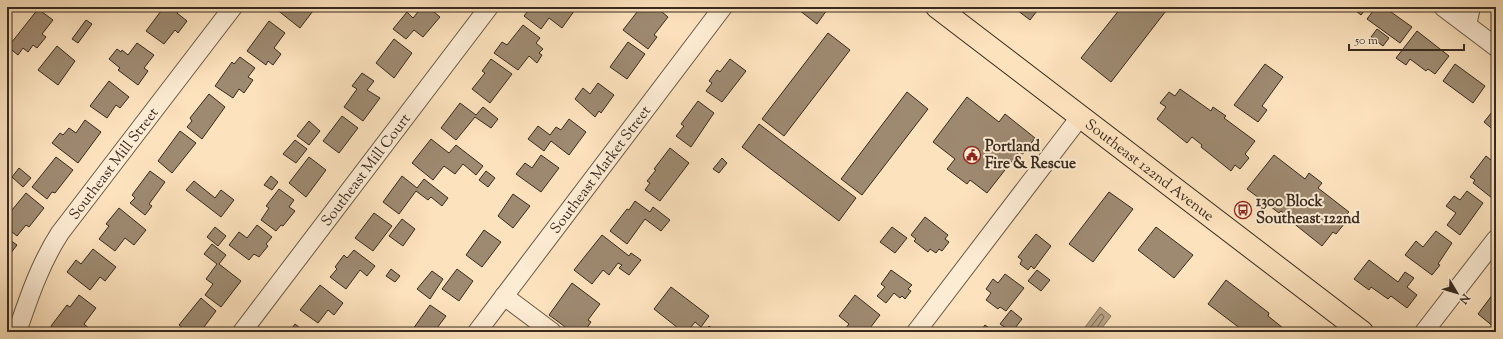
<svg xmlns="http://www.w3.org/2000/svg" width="1503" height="339" viewBox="0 0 1503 339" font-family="'Sorts Mill Goudy',serif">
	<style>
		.water { fill: #b9a387; stroke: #85735d }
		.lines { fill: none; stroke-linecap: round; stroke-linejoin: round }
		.shore { stroke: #786653; stroke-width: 1 }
		.building { fill: #9e8a71; stroke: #382a1f }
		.street-casing { stroke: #695846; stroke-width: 20 }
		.primary-casing { stroke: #382a1f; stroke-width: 24 }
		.street { stroke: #fdecd4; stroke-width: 18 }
		.primary { stroke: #fce2bd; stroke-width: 22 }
		.labels { text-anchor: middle; stroke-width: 4; stroke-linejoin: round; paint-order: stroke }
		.poi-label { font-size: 15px; font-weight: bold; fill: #382a1f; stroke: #fdecd4; text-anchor: start }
		.street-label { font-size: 15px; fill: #382a1f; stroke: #fdecd4 }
	</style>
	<rect width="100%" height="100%" fill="#fce2bd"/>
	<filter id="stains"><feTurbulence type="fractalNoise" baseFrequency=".005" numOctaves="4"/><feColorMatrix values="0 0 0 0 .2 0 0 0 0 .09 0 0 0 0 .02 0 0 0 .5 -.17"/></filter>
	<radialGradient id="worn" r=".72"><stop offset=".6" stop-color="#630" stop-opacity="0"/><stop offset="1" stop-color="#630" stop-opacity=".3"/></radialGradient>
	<path class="water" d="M1100,307L1111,316L1099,332H1085L1083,330Z"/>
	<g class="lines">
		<path class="shore" d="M1087,332L1100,315L1102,314L1104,317L1096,329V332"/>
	</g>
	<g class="building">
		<path d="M164,7H180L177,13L187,21L178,33L175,30L164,44L146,31Z"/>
		<path d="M278,7H316L300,28L276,9Z"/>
		<path d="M422,7H428L440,17L423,37L414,30L406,39L393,29L407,12L413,18Z"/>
		<path d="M531,7H577L562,28L549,18L541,29L524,16Z"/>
		<path d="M641,7H656L668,17L654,35L657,37L648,49L623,30Z"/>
		<path d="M795,7H829L817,24Z"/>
		<path d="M1013,7H1040L1030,20Z"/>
		<path d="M1118,7H1169L1111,82L1081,58L1120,9Z"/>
		<path d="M1351,7H1367L1361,15Z"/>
		<path d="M1376,7H1384L1412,27L1400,43L1367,19Z"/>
		<path d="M38,9L53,20L42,34L46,37L37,48L33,45L28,52L23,48L18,55L8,47Z"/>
		<path d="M86,20L92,24L78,43L72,39Z"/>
		<path d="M269,21L285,33L274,48L281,54L273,65L268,61L266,65L247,51Z"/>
		<path d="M523,25L540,38L536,43L543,49L539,53L542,55L537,63L529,56L518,70L494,53L502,42L507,45Z"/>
		<path d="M1377,29L1389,38L1383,46L1371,37Z"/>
		<path d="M1417,31L1449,56L1435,74L1428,69L1426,71L1410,59L1406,65L1396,58Z"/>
		<path d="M828,33L850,50L784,136L762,119Z"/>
		<path d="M394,39L412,53L394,78L376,63Z"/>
		<path d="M628,42L645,54L627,79L610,67Z"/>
		<path d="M137,43L154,55L144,68L148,71L138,85L118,70L120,68L109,59L117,49L121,52L122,50L128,55Z"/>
		<path d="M57,46L75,61L58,85L38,70Z"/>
		<path d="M240,57L255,68L248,77L253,80L244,93L239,89L233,98L215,86L232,62L234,64Z"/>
		<path d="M491,59L512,74L490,103L472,89L485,73L482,71Z"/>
		<path d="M730,59L746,71L722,102L706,91L712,83L709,81L717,70L720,72Z"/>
		<path d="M1265,64L1283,77L1262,106L1267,110L1258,122L1234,105Z"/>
		<path d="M1455,64L1485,86L1473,103L1443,81Z"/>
		<path d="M362,73L374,81L367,90L380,98L363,121L344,107L357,89L352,86Z"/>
		<path d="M109,81L129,97L120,108L116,105L107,118L90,106Z"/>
		<path d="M598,83L614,95L601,113L599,111L595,117L575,99L583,88L590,94Z"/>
		<path d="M1180,89L1211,111L1213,107L1226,116L1224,118L1255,141L1245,154L1249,158L1240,169L1235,165L1231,171L1201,147L1202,145L1192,137L1187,143L1157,119L1166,107L1160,103L1169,92L1175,96Z"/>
		<path d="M907,92L928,109L862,195L841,179Z"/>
		<path d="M209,94L225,107L202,139L187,127L192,121L190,118Z"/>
		<path d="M967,97L999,122L1005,114L1035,138L1023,154L1019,152L987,193L970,180L967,184L947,169L955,159L933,142Z"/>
		<path d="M698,101L714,113L691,147L676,136L684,126L681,124Z"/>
		<path d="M460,103L476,115L483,107L498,119L491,128L475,117L456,140L441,128Z"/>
		<path d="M1496,107V132L1484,122Z"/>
		<path d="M342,116L358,128L339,153L323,141Z"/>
		<path d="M569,119L586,132L569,155L551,141L544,151L528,139L538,126L550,135L556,127L561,130Z"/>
		<path d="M85,120L101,132L78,163L52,143L60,133L63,135L69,128L76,133Z"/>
		<path d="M309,121L320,131L309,145L297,136Z"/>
		<path d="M759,124L856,198L839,221L742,147Z"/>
		<path d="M180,131L196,143L172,173L158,161Z"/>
		<path d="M431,139L449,153L456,145L483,166L476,175L463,164L455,174L444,166L433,180L412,163Z"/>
		<path d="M295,140L307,149L296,163L283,154Z"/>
		<path d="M670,148L689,163L660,201L645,190L650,183L647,181L656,170L654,169Z"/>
		<path d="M1496,153V193L1492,198L1473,183L1475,180L1470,177L1486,156L1491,160Z"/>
		<path d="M541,155L559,168L541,192L516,174L525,163L532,168Z"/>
		<path d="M1274,155L1305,179L1309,173L1322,183L1318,188L1349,212L1346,215L1349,218L1336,234L1333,232L1322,246L1292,222L1293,220L1281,211L1279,213L1247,189Z"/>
		<path d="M56,157L73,170L55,193L52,192L47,199L32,187Z"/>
		<path d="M309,157L326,170L306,197L289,183Z"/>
		<path d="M722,158L727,163L719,173L713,169Z"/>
		<path d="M19,168L31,178L23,187L12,177Z"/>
		<path d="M150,171L165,182L149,204L152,206L145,215L130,203L135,198L132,195Z"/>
		<path d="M486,171L495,178L488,187L479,180Z"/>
		<path d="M271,176L278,182L272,190L264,185Z"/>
		<path d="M402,176L417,188L424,179L448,198L442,206L431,197L428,200L416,191L399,214L383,202Z"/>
		<path d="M194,181L215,198L221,190L234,200L221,217L186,190Z"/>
		<path d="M279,189L294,200L289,207L295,211L283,226L281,225L276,231L261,220L269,208L266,206Z"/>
		<path d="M1467,191L1483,203L1460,235L1447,225L1456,213L1446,206L1454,196L1460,200Z"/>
		<path d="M1109,192L1133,209L1093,262L1069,244Z"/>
		<path d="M26,193L44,208L29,227L26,225L17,236L7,228V210L9,208L12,210Z"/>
		<path d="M513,194L530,206L513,228L498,216Z"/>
		<path d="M635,201L650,212L653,207L670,220L661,231L645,219L627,244L610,231L627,209L629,210Z"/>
		<path d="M119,208L146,230L134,245L125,238L115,251L99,239L109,226L106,224Z"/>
		<path d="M374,213L392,226L373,251L355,238Z"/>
		<path d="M925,217L948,235L945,239L949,242L942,251L939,249L936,253L930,249L928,252L914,241L916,239L911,235Z"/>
		<path d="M402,219L415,229L403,246L389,236Z"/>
		<path d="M257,225L272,237L266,244L268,246L259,257L254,254L249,260L229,245L239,232L247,238Z"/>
		<path d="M215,227L226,236L218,246L207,237Z"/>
		<path d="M892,227L907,238L895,253L880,242Z"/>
		<path d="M1156,227L1193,255L1174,278L1138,250Z"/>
		<path d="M484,230L501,242L482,267L466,255Z"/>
		<path d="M1436,231L1452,243L1438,264L1440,265L1432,275L1405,255L1416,241L1423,247Z"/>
		<path d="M1036,234L1051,246L1034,269L1031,266L1028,270L1020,264L1022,260L1018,257Z"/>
		<path d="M602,235L629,256L631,253L641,260L629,275L619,268L622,265L618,263L609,275L603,270L592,284L574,270Z"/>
		<path d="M7,238L17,245L7,258Z"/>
		<path d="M212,244L226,255L219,264L241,281L221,307L205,295L213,284L206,279L217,264L204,254Z"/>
		<path d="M93,249L116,267L105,281L100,277L90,290L67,272L76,260L81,264Z"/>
		<path d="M354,250L375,266L367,276L360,270L346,289L330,277L337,269L335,267L344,255L347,258Z"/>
		<path d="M1369,260L1398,282L1405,272L1414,278L1407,287L1417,295L1407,308L1391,296L1388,299L1371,287L1369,290L1354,279Z"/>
		<path d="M391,269L400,276L395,282L386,276Z"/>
		<path d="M457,269L473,281L459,301L442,289Z"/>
		<path d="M891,270L912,285L908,289L911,291L905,299L902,296L900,298L894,293L886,303L877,296L885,287L881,284Z"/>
		<path d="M1037,270L1050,280L1041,291L1028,281Z"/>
		<path d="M432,271L443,279L430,299L417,289Z"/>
		<path d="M1005,274L1024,288L1006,311L1000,307L998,309L986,300L991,293L986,289L993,279L998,283Z"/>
		<path d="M1226,280L1269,313L1268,316L1288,332H1245L1208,304Z"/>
		<path d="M572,283L600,304L588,320L591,322L584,332H579L576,330L572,332L549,315Z"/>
		<path d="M320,285L343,303L334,315L328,310L318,323L300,310Z"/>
		<path d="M671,287L709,316L701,327L695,322L687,332H683L654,309Z"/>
		<path d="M1496,290V324L1494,327L1478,314Z"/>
		<path d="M79,295L96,308L84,324L92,331L91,332H59L51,326L67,305L70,307Z"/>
		<path d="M855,295L880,315L867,332H847L845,329L849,324L839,316Z"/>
		<path d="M201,298L216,311L201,331L198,329L196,332H188L179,325Z"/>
		<path d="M430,305L446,316L434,332H416L413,329Z"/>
		<path d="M1011,310L1022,319L1012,332L1000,324Z"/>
		<path d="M295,324L305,332H286L287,330L290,331Z"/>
		<path d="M985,325L994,332H980Z"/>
		<path d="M709,326L717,332H704Z"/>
	</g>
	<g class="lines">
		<g class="street-casing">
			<g id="street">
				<path d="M1443,7L1496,47"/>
				<path d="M1467,25L1471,7"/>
				<path d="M504,296L552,332"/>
				<path id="s1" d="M17,332C29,297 40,264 60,233L233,7"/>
				<path id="s2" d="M242,332L489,7"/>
				<path id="s3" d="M477,332L723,7"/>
				<path d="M916,332L1080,117"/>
				<path d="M1424,332L1496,239"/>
			</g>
		</g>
		<g class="primary-casing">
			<g id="primary">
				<path id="s4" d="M937,7L1362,332"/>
			</g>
		</g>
		<use href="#street" class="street"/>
		<use href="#primary" class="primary"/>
	</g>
	<defs>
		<g id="civic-ring" transform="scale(0.9)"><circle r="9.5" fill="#fdecd4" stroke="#8f2418" stroke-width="1.5"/><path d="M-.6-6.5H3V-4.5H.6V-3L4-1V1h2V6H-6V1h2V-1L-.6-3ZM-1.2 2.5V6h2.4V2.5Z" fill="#8f2418"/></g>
		<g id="bus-ring" transform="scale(0.9)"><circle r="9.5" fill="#fdecd4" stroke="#8f2418" stroke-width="1.5"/><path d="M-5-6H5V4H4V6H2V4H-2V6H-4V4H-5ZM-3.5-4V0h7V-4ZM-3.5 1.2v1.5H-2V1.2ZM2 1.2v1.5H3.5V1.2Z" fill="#8f2418"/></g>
	</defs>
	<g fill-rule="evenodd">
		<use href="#civic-ring" x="972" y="155"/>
		<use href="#bus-ring" x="1243" y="210"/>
	</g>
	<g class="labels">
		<g class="poi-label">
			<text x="985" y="151">Portland<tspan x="985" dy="17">Fire &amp; Rescue</tspan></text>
			<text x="1256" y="206">1300 Block<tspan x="1256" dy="17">Southeast 122nd</tspan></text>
		</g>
		<g class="street-label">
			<text dy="5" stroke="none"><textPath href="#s1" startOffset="196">Southeast Mill Street</textPath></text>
			<text dy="5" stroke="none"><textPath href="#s2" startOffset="204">Southeast Mill Court</textPath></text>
			<text dy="5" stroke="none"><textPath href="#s3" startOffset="204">Southeast Market Street</textPath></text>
			<text dy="5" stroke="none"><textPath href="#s4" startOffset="268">Southeast 122nd Avenue</textPath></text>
		</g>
	</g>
	<rect width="1503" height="339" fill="none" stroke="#fce2bd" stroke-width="24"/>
	<rect x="8" y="8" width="1487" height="323" fill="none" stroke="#382a1f" stroke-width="2"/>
	<rect x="12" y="12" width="1479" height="315" fill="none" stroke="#382a1f"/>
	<g transform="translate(1457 293) rotate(128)" stroke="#fdecd4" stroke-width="3" paint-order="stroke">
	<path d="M0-3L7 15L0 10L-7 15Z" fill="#382a1f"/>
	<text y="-6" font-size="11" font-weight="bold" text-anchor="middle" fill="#382a1f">N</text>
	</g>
	<path d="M1349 44v6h115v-6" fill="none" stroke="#382a1f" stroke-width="2"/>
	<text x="1355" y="44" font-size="12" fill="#382a1f" stroke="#fdecd4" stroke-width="3" paint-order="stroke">50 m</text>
	<rect width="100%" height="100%" filter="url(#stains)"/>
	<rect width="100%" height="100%" fill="url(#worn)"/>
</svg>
